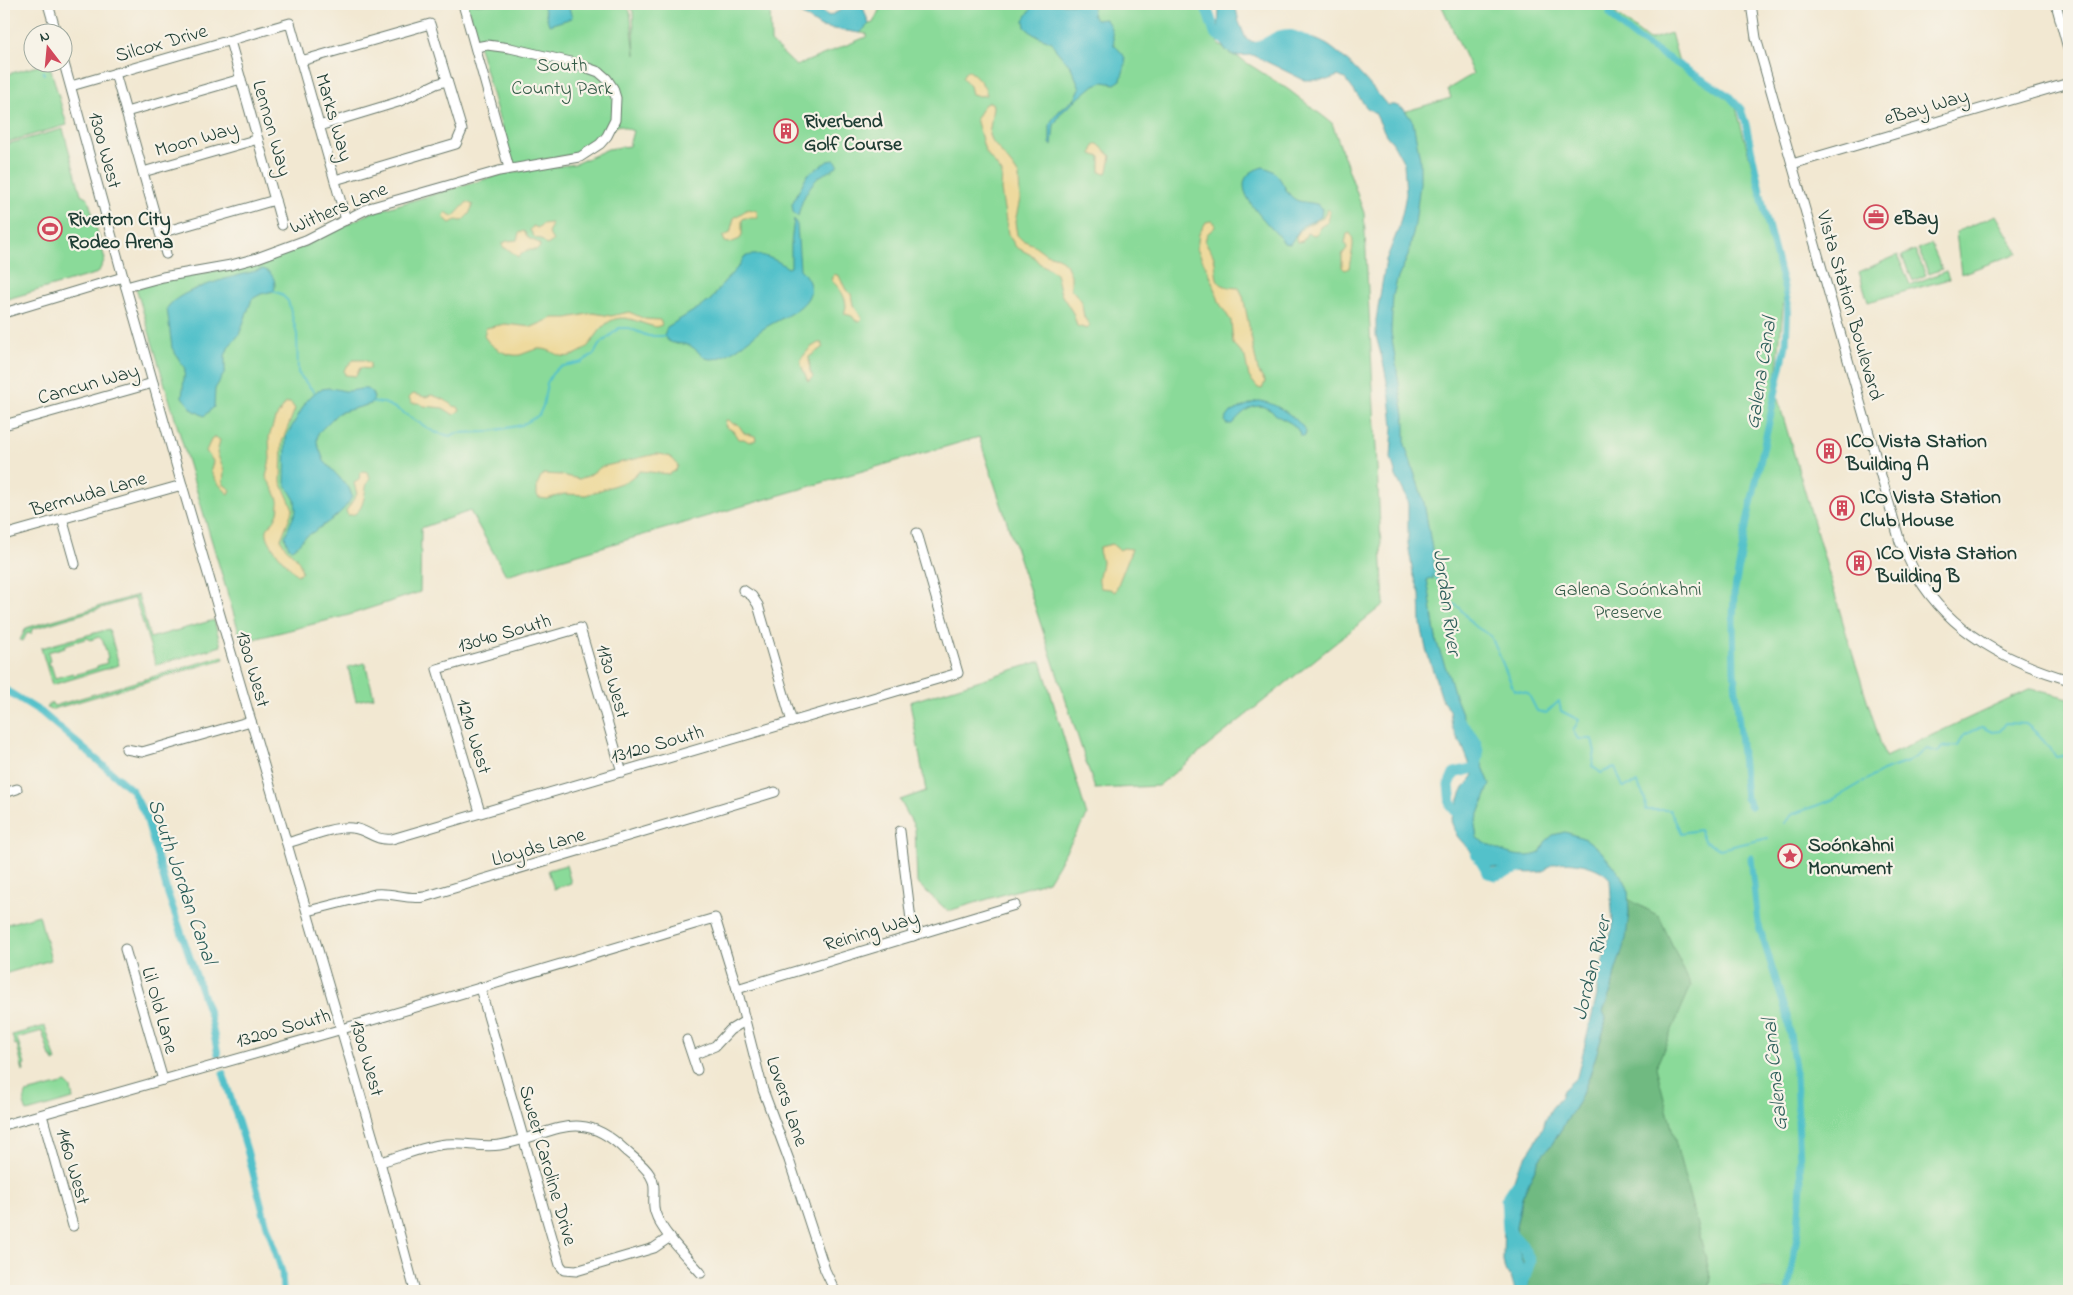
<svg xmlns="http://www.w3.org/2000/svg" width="2073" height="1295" viewBox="0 0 2073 1295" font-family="'Indie Flower',sans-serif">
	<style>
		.green { fill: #8ada99; stroke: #548c66; fill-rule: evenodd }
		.forest { fill: #6fba81; stroke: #477c5a }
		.sand { fill: #eeda9e; stroke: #868c69 }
		.water { fill: #53c1ca; stroke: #397f7f }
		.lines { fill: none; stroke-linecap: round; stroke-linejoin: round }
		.stream { stroke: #53c1ca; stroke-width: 2 }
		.canal { stroke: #53c1ca; stroke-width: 7 }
		.river { stroke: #53c1ca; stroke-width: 11 }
		.minor-casing { stroke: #69796b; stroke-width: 11 }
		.minor { stroke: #fff; stroke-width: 9 }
		.labels { text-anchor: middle; stroke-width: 4.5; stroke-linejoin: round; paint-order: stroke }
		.street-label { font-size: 20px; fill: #1f3d34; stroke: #f7f3e8 }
		.park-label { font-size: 20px; fill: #345c48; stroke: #f7f3e8 }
		.poi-label { font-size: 20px; font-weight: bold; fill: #1f3d34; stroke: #f7f3e8; text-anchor: start }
		.water-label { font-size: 21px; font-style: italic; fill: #2c5e5a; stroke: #f7f3e8 }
	</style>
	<rect width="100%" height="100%" fill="#f7f3e8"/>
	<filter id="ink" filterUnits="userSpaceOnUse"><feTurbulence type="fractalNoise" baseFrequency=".02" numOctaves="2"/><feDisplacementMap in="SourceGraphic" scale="10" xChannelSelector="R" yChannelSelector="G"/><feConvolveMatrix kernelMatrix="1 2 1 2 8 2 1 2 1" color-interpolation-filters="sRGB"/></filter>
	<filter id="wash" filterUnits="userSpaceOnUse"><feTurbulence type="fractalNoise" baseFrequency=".0096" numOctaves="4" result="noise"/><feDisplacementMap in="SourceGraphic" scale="20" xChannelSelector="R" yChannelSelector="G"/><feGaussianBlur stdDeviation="1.12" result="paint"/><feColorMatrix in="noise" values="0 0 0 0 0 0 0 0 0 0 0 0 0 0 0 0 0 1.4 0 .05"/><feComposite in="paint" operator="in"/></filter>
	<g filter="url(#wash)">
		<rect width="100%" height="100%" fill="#f2e8d2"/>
		<g class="green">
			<path d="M467,4H623L630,11L635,55L633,11L627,4H770L771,42L796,66L866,37L867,34L860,33L869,24L873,23L882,4H1201L1219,45L1289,90L1332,123L1364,213L1384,604L1158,786L1095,789L979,437L506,575L470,511L421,528L420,592L349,615L242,642L136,288L161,281L244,265L302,247L370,213L506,173L575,164L608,149L629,146L633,131L618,125L576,154L512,165Z"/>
			<path d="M1441,4H1611L1617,15L1649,40L1671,33L1679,62L1735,104L1785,287L1775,389L1847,636L1885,757L2031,689L2069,698V1291H1521L1580,1093L1626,902L1603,856L1527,862L1479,846L1470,826L1481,769V756L1477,745L1465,728L1440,664L1389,349L1388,291L1414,180L1403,112L1451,98L1448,89L1473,74Z"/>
			<path d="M49,63L67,125L4,143V75Z"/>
			<path d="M63,129L81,194L88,198L105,259L98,273L4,300V145Z"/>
			<path d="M1996,215L2018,253L1961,274L1956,232Z"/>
			<path d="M1931,244L1942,269L1929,274L1918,249Z"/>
			<path d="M1915,250L1926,275L1913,281L1902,256Z"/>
			<path d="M1898,255L1910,285L1946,271L1949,279L1868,302L1859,272Z"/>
			<path d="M138,595L150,638L214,620L221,646L156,665L135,598L32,629L31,634L27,633L23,641L20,640L26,628Z"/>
			<path d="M109,629L119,665L52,685L41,648ZM99,637L103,641L108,658L106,659L107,663L97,666V668L74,675L73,673L55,678L51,665L49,666L48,662L50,661L48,652L65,647V645L88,638L90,640Z"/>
			<path d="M223,656L224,659L50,710L47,708L51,702L54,706Z"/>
			<path d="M1041,661L1087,816L1048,881L948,911L917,883L915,828L900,800L926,791L910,702Z"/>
			<path d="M365,663L374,697L356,701L348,667Z"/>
			<path d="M566,865L571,883L554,889L548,870Z"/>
			<path d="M39,915L51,960L4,974V925Z"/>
			<path d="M45,1026L56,1061L54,1062L52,1057H50L42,1031L17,1038L25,1065L23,1066L24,1071L23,1072L17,1044L15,1045L12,1035Z"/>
			<path d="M66,1083L71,1088L73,1099L27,1112L24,1103L26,1093Z"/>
		</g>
		<path class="forest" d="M1628,899L1659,916L1691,986L1656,1067L1711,1279L1709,1291H1525L1529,1283L1517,1244L1516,1227L1522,1197L1540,1158L1552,1144L1579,1101L1590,1075L1604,1029L1606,1018L1603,1011L1612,989L1615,972L1621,953L1629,913Z"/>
		<g class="sand">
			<path d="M967,70C976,74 985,85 987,95L980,96L972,94L970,86L962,77Z"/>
			<path d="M989,102L992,103L993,107L989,135L991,140L1013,167L1019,176L1020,199L1015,222L1017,235L1022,240L1034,245L1046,254L1058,257L1066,264L1071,275V289L1081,300L1084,317L1090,326L1087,329L1077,326L1073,313L1061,294L1056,273L1039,263L1033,256L1016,247L1008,234L1001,190L1002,173L985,151L976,118L984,105Z"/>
			<path d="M1098,144L1111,156L1108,171L1106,173L1100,172V157L1092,154L1094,146Z"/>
			<path d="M467,202L473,205L469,214L462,221L456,220L450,223L443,217L446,212L453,217Z"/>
			<path d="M748,209L757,211L758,218H744L742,220V235L740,239L730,243L725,242L723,237L730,233L734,218Z"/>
			<path d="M1327,209L1330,211L1328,222L1320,227L1318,233L1314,235L1307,233L1303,241L1297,242L1296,238C1301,225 1311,224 1323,218Z"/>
			<path d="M1211,221L1215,223V227L1207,234L1205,241C1207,246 1211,250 1213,255C1220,274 1208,287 1239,288L1243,296L1258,371L1265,382L1262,389L1258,388L1249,377L1245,357L1233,344L1231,321L1220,304L1210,275L1197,249L1199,234L1206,222Z"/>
			<path d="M551,223V227L548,232L553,241L547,245L541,239L535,238L530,230L533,226L538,228L542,224Z"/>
			<path d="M524,231L528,238L539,243L540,247L537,250H527L518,257L508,249L504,248L502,244L507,241L517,240L519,233Z"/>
			<path d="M1350,233C1357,242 1350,257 1349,268L1345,270L1342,267V255L1347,248L1345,243L1347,234Z"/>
			<path d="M834,274L839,276L846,290L851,294L853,305L862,318L860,321H856L852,316L845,314C844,311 846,309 846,306C846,297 839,287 832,281Z"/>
			<path d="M629,312L645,319L660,320L662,325L656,327C643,325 629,315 615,319C599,324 595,343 582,351C558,365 557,348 538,349C532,350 526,353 520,355C506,357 491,347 484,336L486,328L505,324L532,327L553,318H567L593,313L611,316Z"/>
			<path d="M818,343H822L823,347L809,357L810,371L813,377L812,379L808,381L801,365V359L810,348Z"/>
			<path d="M353,360H364L370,363V369L360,368L356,376L345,375L344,370Z"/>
			<path d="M413,394L425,397L432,395L445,400L453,406L458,407L460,410L454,415L443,408L424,406L419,403H412L409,398Z"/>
			<path d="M286,403H291L295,409L282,442L281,482L293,509L281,539C286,554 298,551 302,572L297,575C289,567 264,542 267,530C268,526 274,522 276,517C284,503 273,489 266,477L270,459L269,437L275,419Z"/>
			<path d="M726,420H729L733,424H738L744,433L755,436L756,440L749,442L744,439H738L733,431L725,426Z"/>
			<path d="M215,437L220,440L217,453L224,471L223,484L231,490L229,494C224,491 211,476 211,470C211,467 213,464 213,461L206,451L211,440Z"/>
			<path d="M656,454C665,454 674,457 678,466L675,471L669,474L640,471L627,481L586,495L564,494L547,499L539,498L537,495V485L541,476L544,474L561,475L579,479L588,476L601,467Z"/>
			<path d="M364,471L367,472L370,477C369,481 366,484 366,488C364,498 362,516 348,515L346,511L357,494L354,483L359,480L360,473Z"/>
			<path d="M1112,544L1119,550L1124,548L1132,549L1115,592L1110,589L1101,588C1096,578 1101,572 1102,562C1102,558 1099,554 1099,550L1100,547Z"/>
		</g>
		<g class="water">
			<path d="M543,4H555L557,7L568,4L572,18L549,25Z"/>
			<path d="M785,4H810L829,16L841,10L845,4H862L869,24L860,33L821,27Z"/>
			<path d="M1034,4H1094C1093,10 1090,15 1096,20L1105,19C1112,26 1113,36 1114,45C1130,60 1126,60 1121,80L1115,84L1103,82L1094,85L1061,113L1054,125L1052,146L1050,143V124L1052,120L1059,111L1075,99L1080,88L1071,67L1056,50L1052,42L1033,34L1025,27L1024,20Z"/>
			<path d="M1216,4H1235L1239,22L1246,39C1253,42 1261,45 1268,43C1275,41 1279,36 1286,37C1296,37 1308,37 1317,40C1338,46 1372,87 1387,105H1395L1404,109L1413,122L1420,159V183L1415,224L1408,256L1397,280L1393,296L1391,332L1405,422V445L1424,502L1434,561L1433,579L1427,580C1432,601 1432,622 1437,643C1442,661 1451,677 1455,696L1490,784L1475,825L1477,838C1494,849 1520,862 1540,853L1545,842L1553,835L1565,832L1586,839L1600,850L1624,879L1628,889L1629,913L1626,939L1615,972L1612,989L1603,1011L1606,1018L1604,1029L1590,1075L1579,1101L1552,1144L1540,1158L1522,1197L1516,1227L1517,1244L1529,1283L1525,1291H1515L1511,1277L1505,1271L1503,1261L1504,1209L1518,1168L1533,1146L1551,1109L1560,1098L1563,1090L1577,1077L1597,995V980L1613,926L1610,880C1603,866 1569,859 1554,864C1549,865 1546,871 1541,872C1523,875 1501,869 1483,866L1457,836L1451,821L1462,791L1474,775L1462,745L1456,736L1452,727L1450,710L1443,702L1426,649L1421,624L1420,594L1413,573L1408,544V505L1406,496L1396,476L1391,458L1393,426L1390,397L1384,366L1376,336V320L1386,260L1398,230L1403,210L1406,194L1404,163L1393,143L1386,135L1375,113L1367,108L1345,79L1338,76L1327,80H1304L1253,55L1234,56L1224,49L1218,33L1219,8Z"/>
			<path d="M835,160L838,164C834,171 828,171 822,175C809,183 800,203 798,217L793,212L792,204L807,175L828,161Z"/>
			<path d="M1263,167C1282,171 1282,189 1293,198C1301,205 1316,200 1322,208L1321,217L1302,226L1290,244L1284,243C1272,225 1215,181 1263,167Z"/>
			<path d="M794,219L797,225L800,269C831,302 784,315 763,329C750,338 727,360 710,359C702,359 696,347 688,345C678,342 670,346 664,336L667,327L710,301L723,283L739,266L744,257C758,251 776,259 788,268L791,267V244Z"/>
			<path d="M263,269C273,272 277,282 274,291L261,294L252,299L239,335L229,346L225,356V372L215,389L214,407L204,416L193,410L182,397L185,369L172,348L167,308C181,287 239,276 263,269Z"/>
			<path d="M328,388C334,388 339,390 345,391C357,392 370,382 374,398L371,404L338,413L318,433L317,442L324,461L349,488L352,496C344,515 320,527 304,538C300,542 297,547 292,549L288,546L285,536L296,511L295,500L285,483L286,437L307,400L318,390Z"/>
			<path d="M1257,401C1272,400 1300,419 1306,432L1305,436H1301C1296,425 1291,423 1281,418C1276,416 1273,411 1268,409C1254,400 1241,414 1232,424H1226L1225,420L1231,412Z"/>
		</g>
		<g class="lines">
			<g class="stream">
				<path d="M43,71L44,74"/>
				<path d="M274,291L281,294L288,301L297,334L298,373L314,392"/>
				<path d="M373,402L384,403L397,409L434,432L450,436L457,433L486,432L522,425L539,415L543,406L547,383L552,374L559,367L582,362L594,354L599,345L619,328H629L648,336H664"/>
				<path d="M1432,570L1449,601L1460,608L1473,625L1491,636L1514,690L1528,693L1537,711L1546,713L1559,701L1561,711L1579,720L1573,731L1578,739H1592L1595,752L1592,766L1601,773L1615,767L1623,787L1637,783L1645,798L1646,810H1670L1681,833L1699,830L1705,842L1720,849L1768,838"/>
				<path d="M1784,823L1793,814L1832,800L1882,771L1908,762L1927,749L1938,752L1942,747L1958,746L1964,735L1982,727L1992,732L2000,731L2006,723L2026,724L2039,735L2056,757L2069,755"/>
			</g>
			<g class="canal">
				<path d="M1602,4L1603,5"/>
				<path d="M1610,14L1621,26L1640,41L1728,95L1741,109L1746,124L1764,209L1788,303L1786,345L1747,522L1734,594L1733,621L1734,670L1746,798L1751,806"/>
				<path d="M4,689L41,712L132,790L146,817L167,891L210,1016L218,1054"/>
				<path d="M1751,858L1758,923L1787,1015L1796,1075L1801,1184L1798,1230L1788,1291"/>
				<path d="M223,1073L247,1150L265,1219L282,1272L283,1291"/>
			</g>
			<g class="river">
				<path d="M1205,4L1215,33L1232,45"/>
				<path d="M1253,49C1284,37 1278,26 1313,45"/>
				<path d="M1460,722C1474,738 1483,746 1475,768L1454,773L1449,785L1451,805L1464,821"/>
				<path d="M1476,853L1488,873L1496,875L1526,866"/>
				<path d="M1516,1185L1506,1200L1508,1230L1522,1245L1530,1261L1521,1291"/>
			</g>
		</g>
	</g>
	<g filter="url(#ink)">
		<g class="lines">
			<g class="minor-casing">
				<g id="minor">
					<path d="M48,4L56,32"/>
					<path d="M463,4L509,168"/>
					<path d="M1751,4L1756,38L1900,542C1906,553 1911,565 1917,576C1951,633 2008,662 2069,680"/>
					<path d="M2056,4L2069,52"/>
					<path d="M230,41L282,225"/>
					<path d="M62,56L123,277L182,485L380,1162L415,1291"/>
					<path d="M301,61L430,24L462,130L456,144L335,180"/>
					<path d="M115,73L166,254"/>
					<path d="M71,86L290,23L346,220"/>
					<path d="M126,112L241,79"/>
					<path d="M319,126L398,102L436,84L447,81"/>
					<path d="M1792,164L2069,83"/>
					<path d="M143,172L258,139"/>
					<path d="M160,233L275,200"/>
					<path d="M126,287L163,277L231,265L257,258L306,240L369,208L499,171L580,157L600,144L607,136L615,120L616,98L613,88L607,79L599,72L571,62L510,48L487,45L476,47"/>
					<path d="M4,313L123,277"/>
					<path d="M4,425L153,383"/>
					<path d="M62,518L75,564"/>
					<path d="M4,535L182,485"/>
					<path d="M743,590L752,596L758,605L792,722"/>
					<path d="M126,749L142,752L251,721"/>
					<path d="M4,793L17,789"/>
					<path d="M480,812L437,669L580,628L622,772"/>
					<path d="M900,831L913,936"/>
					<path d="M287,843C305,838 333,826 352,828C368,829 373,841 392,839L958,673L917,533"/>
					<path d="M308,911L375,894C392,892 406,900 424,897C541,863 658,826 775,792"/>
					<path d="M125,949L163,1080"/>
					<path d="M480,988L560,1265L564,1270L576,1271L654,1248L670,1237"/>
					<path d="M737,989L1015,905"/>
					<path d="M687,1040L697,1070"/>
					<path d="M693,1055L715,1046L730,1030L745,1021"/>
					<path d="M42,1115L73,1226"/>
					<path d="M4,1125L332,1032L715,918L737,989L763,1090L789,1160L825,1270L835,1291"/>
					<path d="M380,1162C402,1156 424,1146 446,1144C464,1142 481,1148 500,1145C552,1136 579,1104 626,1151C634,1158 645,1166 650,1175C658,1187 651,1200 655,1212C661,1232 687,1257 701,1273"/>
				</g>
			</g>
			<use href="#minor" class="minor"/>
		</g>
	</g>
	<defs>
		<g id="building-ring" transform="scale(1.25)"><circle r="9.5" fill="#f7f3e8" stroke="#d1495b" stroke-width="1.5"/><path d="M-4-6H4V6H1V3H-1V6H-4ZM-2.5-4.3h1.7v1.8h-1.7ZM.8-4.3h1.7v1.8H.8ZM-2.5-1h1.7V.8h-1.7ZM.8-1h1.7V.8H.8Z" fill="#d1495b"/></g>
		<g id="office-ring" transform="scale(1.25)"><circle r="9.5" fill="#f7f3e8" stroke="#d1495b" stroke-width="1.5"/><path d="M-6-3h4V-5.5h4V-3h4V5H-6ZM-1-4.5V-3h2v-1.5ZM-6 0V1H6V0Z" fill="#d1495b"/></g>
		<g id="stadium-ring" transform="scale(1.25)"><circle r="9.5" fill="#f7f3e8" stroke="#d1495b" stroke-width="1.5"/><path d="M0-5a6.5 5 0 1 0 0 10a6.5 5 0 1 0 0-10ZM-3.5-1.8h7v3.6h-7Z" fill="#d1495b"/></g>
		<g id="sight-ring" transform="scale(1.25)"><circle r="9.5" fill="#f7f3e8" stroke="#d1495b" stroke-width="1.5"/><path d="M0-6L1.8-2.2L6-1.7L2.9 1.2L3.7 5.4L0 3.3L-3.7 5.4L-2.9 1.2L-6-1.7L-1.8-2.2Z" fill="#d1495b"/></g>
	</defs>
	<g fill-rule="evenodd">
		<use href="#building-ring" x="786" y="131"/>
		<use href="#office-ring" x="1876" y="217"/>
		<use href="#stadium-ring" x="50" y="229"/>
		<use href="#building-ring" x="1829" y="451"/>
		<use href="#building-ring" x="1842" y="508"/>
		<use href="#building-ring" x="1859" y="563"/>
		<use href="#sight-ring" x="1790" y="856"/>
	</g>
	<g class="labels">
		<g class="street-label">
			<text transform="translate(161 42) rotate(-16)" y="7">Silcox Drive</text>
			<text transform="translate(1926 106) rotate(-16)" y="7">eBay Way</text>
			<text transform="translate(335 117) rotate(74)" y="7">Marks Way</text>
			<text transform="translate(273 128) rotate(74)" y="7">Lennon Way</text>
			<text transform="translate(196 138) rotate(-16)" y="7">Moon Way</text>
			<text transform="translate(106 150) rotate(75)" y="7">1300 West</text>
			<text transform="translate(338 207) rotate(-23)" y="7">Withers Lane</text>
			<text transform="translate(1851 305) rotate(74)" y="7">Vista Station Boulevard</text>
			<text transform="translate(88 383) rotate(-16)" y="7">Cancun Way</text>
			<text transform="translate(88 493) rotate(-16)" y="7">Bermuda Lane</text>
			<text transform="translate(504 632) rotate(-16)" y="7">13040 South</text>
			<text transform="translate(254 669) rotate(74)" y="7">1300 West</text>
			<text transform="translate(614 681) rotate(74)" y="7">1130 West</text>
			<text transform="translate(475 736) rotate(73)" y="7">1210 West</text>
			<text transform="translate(657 743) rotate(-16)" y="7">13120 South</text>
			<text transform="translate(538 846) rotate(-16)" y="7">Lloyds Lane</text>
			<text transform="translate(871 930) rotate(-17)" y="7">Reining Way</text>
			<text transform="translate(161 1010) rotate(74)" y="7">Lil Old Lane</text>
			<text transform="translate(283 1027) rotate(-16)" y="7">13200 South</text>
			<text transform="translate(368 1058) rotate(74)" y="7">1300 West</text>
			<text transform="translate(788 1101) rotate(71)" y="7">Lovers Lane</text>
			<text transform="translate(549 1165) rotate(74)" y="7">Sweet Caroline Drive</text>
			<text transform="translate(74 1166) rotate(74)" y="7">1460 West</text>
		</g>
		<g class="park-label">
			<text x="562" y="71">South<tspan x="562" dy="23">County Park</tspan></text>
			<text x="1628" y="595">Galena Soónkahni<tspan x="1628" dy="23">Preserve</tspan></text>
		</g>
		<g class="poi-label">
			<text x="804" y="127">Riverbend<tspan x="804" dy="23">Golf Course</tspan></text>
			<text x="1894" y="224">eBay</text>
			<text x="68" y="225">Riverton City<tspan x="68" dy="23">Rodeo Arena</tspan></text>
			<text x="1846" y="447">ICO Vista Station<tspan x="1846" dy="23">Building A</tspan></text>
			<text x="1860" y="503">ICO Vista Station<tspan x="1860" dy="23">Club House</tspan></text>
			<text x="1876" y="559">ICO Vista Station<tspan x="1876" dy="23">Building B</tspan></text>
			<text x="1808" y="851">Soónkahni<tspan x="1808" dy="23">Monument</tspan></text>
		</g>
		<g class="water-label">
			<text transform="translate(1760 373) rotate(-81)" y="7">Galena Canal</text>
			<text transform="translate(1448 602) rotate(82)" y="7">Jordan River</text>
			<text transform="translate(183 881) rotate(71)" y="7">South Jordan Canal</text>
			<text transform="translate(1591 968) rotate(-76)" y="7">Jordan River</text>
			<text transform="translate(1774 1075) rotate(-96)" y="7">Galena Canal</text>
		</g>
	</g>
	<rect width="2073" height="1295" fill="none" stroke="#f7f3e8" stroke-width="20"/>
	<g transform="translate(48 48) rotate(344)"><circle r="24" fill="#f7f3e8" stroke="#a1aaa0"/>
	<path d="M0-4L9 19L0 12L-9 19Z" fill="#d1495b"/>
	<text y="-8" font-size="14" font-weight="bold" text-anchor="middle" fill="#1f3d34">N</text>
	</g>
</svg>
